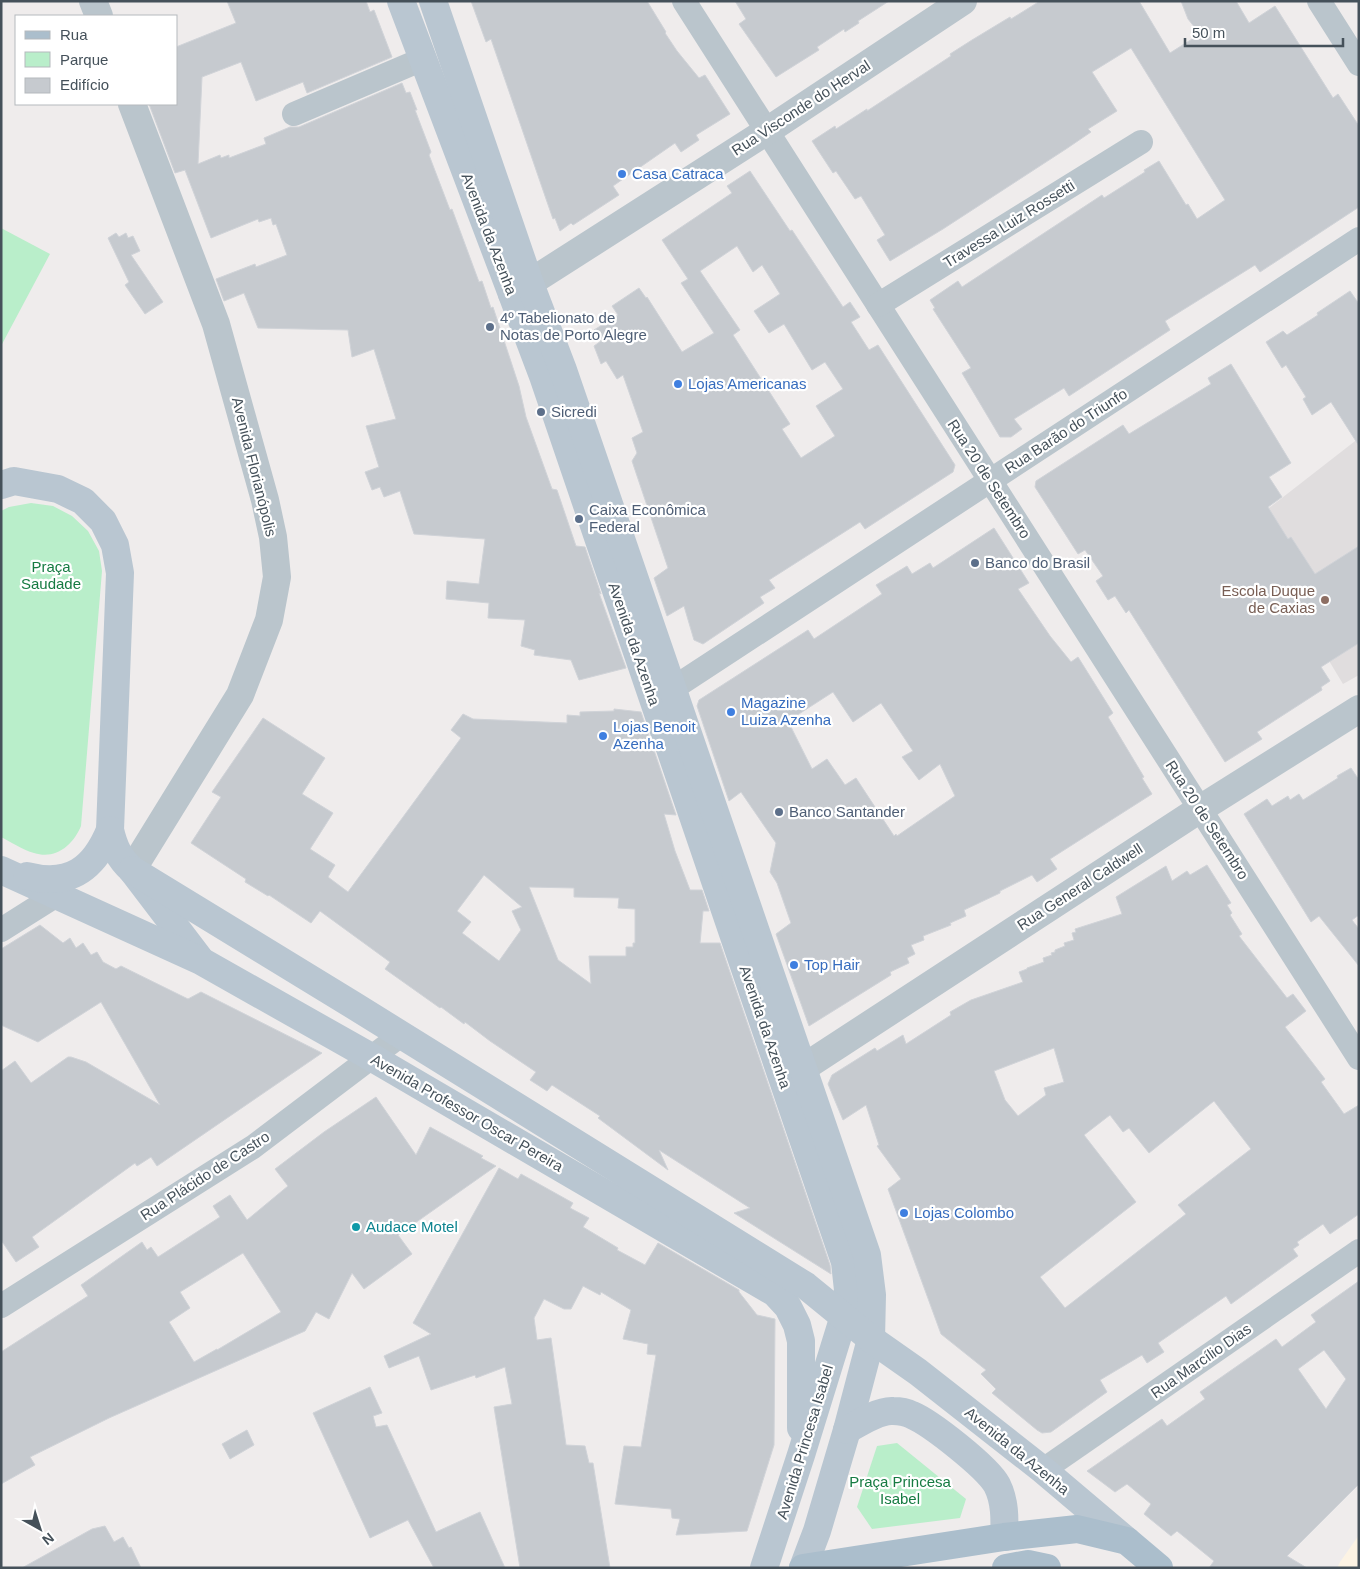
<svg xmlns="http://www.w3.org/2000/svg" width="1360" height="1569" viewBox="0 0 1360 1569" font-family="Helvetica,sans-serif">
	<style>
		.commercial { fill: #fcf3e4 }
		.education { fill: #e0ddde }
		.green { fill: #b9eeca }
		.building { fill: #c6cacf; stroke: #d0d3d8; fill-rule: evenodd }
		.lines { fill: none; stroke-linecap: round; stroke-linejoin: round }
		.minor { stroke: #bac5cc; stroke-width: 24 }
		.tertiary { stroke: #bac5cc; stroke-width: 28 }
		.secondary { stroke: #b9c6d1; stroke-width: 28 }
		.primary { stroke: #abbecc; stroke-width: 28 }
		.shop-dot { fill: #3f7fe0; stroke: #fff; stroke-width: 2 }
		.service-dot { fill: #5c6f8a; stroke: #fff; stroke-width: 2 }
		.education-dot { fill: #8d6e63; stroke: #fff; stroke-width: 2 }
		.culture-dot { fill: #0f9aa8; stroke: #fff; stroke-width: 2 }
		.labels { text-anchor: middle; stroke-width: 4.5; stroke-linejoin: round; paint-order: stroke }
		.street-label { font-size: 15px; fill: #45515a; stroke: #fff }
		.shop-label { font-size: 15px; fill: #366cbe; stroke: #fff; text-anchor: start }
		.service-label { font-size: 15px; fill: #4e5e75; stroke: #fff; text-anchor: start }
		.park-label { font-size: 15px; fill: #167b42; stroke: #fff }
		.education-label { font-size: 15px; fill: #785e54; stroke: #fff; text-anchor: end }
		.culture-label { font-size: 15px; fill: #0d838f; stroke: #fff; text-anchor: start }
	</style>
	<rect width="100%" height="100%" fill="#efecec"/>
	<path class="commercial" d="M1359,1535V1568H1337L1340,1562Z"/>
	<path class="education" d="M1359,438V675L1343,684L1247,525Z"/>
	<g class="green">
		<path d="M1,228L50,254L1,346Z"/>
		<path d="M31,503L53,506L72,516L88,531L99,551L102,571L81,826C73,845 56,860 34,853C23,850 11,842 1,837V511L9,507Z"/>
		<path d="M897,1443L966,1499L960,1518L872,1529L857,1507L877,1446Z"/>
	</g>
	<g class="building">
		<path d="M227,1H366L370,12L374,10L392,57L307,93L303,82L256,101L241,62L202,77L198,164L220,155L221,158L229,155V158L266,144L264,138L290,127H299L402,83L406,93L410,92L417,110H415L431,152L429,155L450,210L452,209L479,282L482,281L491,308L493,307L519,386L526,417L552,489L557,490L576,546L585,547L601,594L599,593L626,668L579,680L571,660L534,655L535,650L521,646L525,620L488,618L489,603L446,599L447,581L479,584L485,539L414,534L400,491L384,497L380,487L372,490L365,472L379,467L366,426L396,419L374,349L352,357L348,330L258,328L244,293L224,301L216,279L255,264L256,267L287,255L276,224L273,225L271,218L259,222L258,219L211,238L185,170L175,173L149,104H176V47L236,23Z"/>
		<path d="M471,1H647L666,32L665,33L677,51L699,78L705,75L730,114L696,135L699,140L681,152L675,143L613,186L619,195L573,225L571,223L560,231L555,218L553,219L545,196L491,39L486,42Z"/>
		<path d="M735,1H889L858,21L859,23L845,32L844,29L817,47L819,50L776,77L739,24L746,19Z"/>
		<path d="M1040,1H1139L1170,53L1200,34L1188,19L1181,1H1236L1249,23L1275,6L1333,98L1338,94L1359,126V207L1260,272L1255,265L1165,321L1170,330L1069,396L1064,388L1014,419L1022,429L1011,437H1000L962,373L971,368L933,309L935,308L930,300L958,281L962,287L1102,195L1104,198L1145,172L1144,170L1159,161L1186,205L1188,204L1197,219L1225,200L1131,48L1092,72L1117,111L1088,129L1091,132L1066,149L943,229L890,261L877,240L885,235L861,196L855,199L836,171L833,173L812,141L835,126L836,129L867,109V111L951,56L950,54L972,40L1010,17L1011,19Z"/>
		<path d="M750,171L790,231L792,230L843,307L850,302L860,317L851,322L869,350L878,345L955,465L953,472L865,529L860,522L769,580L775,588L760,597L764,603L703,644L694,640L684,606L667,616L654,578L668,568L632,461L637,453L632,438L643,432L623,375L617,379L606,361L601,364L594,346L601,341L594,330L618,315L612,306L639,288L646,298L647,297L682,352L714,333L681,283L688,279L662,240L732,193L727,186ZM737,246L753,272L762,265L780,294L754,311L769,333L784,324L812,370L825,362L843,389L816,406L835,436L801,458L782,429L790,424L733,335L740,330L700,271Z"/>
		<path d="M116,233L119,237L126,233L128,238L133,236L140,251L131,255L163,302L145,314L125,285L129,282L108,238Z"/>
		<path d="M1350,291L1359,304V446L1331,402L1312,415L1303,399L1306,397L1286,365L1282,368L1266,342L1283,331L1287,335L1318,315L1317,313Z"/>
		<path d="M1231,364L1291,463L1269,477L1282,497L1268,507L1288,539L1291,537L1315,574L1359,546V643L1321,667L1330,681L1321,687L1322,690L1257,732L1262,739L1225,762L1129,610L1126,613L1115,596L1108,600L1096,581L1103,576L1085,550L1078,554L1035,487L1036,481L1123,425L1129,434L1211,384L1208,378Z"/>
		<path d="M994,528L1029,583L1018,589L1050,636L1071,662L1078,657L1113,713L1108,717L1144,777L1142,778L1152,794L1050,859L1057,869L1037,882L1032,875L1000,891V893L964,910L966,916L950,923L951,925L923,936L924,940L911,945L915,954L907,958L909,963L890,972L891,975L809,1026L776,934L791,923L777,883L770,872L776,843L741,792L729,801L697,706L699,700L808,630L814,639L882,594L876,585L907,566L912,574L930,563L933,568ZM833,692L853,722L881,703L913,751L902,757L919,780L940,764L955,796L897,836L896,834L894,836L856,778L845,785L827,759L812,769L788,721Z"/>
		<path d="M614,709L641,712L676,815L664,814L675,851L690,890H702L709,911H703L700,943H720L830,1265L831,1274L734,1213L750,1208L659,1150L668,1170L598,1118L600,1116L552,1085L547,1091L530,1080L536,1072L490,1041L465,1022L464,1024L441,1007L440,1008L385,969L390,962L320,911L311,923L269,895L268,896L245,882L246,879L191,843L221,797L212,792L263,718L325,758L302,794L333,813L310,849L335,865L328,877L348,892L461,738L451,730L463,714L473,719L567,723V715L580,716V712L614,711ZM484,875L522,907L512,911L521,930L499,961L462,933L471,922L457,911ZM529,887L574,888V897L619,898L618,908L635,909V943H633V947H626V956H589L591,984L558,960Z"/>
		<path d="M1351,768L1359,780V915L1352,920L1359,929V966L1319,916L1311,922L1244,814L1267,799L1272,806L1288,796L1290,800L1299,794L1303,800L1338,778L1337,776Z"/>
		<path d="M1207,865L1231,903L1227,905L1232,913L1230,915L1242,934L1239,936L1287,998L1293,994L1306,1011L1285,1027L1325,1079L1321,1082L1344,1114L1359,1105V1214L1330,1234L1323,1224L1297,1242L1299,1245L1293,1249L1298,1256L1231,1304L1226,1296L1158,1343L1164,1352L1147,1363L1142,1355L1100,1380L1107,1392L1051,1432L1042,1433L1037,1430L992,1393L996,1389L981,1374L986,1370L941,1334L888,1189L901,1179L877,1146L879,1145L866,1105L843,1120L828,1084L832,1075L875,1048L877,1051L903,1035L906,1044L951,1015L950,1012L971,1000L1023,982L1019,972L1027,969V968L1044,962L1043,958L1052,955L1051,953L1055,952V950L1065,946L1064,943L1074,940L1072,933L1076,932L1075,929L1122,914L1116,897L1166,866L1172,881L1187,871L1190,875ZM1054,1048L1064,1082L1044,1088L1046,1095L1018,1116L1005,1100L994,1071ZM1214,1101L1251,1149L1178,1205L1186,1214L1065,1308L1040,1277L1136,1202L1084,1135L1110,1115L1123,1132L1129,1128L1149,1153Z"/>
		<path d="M40,925L63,943L70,938L76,948L83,943L91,955L97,952L103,962L116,969L121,966L188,999L201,992L322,1053L157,1166L151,1157L137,1166L135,1163L32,1237L39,1247L16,1262L1,1240V1071L15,1061L31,1083L68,1057H71L86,1062L160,1105L101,1002L38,1042L1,1025V949Z"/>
		<path d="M376,1097L416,1155L430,1127L483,1156L481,1158L496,1166L398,1235L412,1254L364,1289L352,1273L329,1319L316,1312L305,1331L109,1418L30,1457L35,1465L1,1484V1352L88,1296L81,1285L142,1242L147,1250L151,1247L158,1257L220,1217L213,1206L230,1195L247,1220L288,1186L275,1169L324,1132ZM243,1253L281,1312L217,1350V1349L194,1362L169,1322L190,1308L180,1292Z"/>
		<path d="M499,1168L518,1179L521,1174L573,1203L570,1208L589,1218L583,1227L618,1248L617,1250L645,1265L658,1243L739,1290V1292L757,1315L775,1319L774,1445L747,1531L676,1535L680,1519L672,1518L671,1509L615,1504L624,1446L641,1447L656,1355L647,1354L648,1344L623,1339L631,1310L601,1292L600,1295L583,1286L571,1309H564L544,1299L534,1318L537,1340L551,1338L566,1445L585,1446L589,1463H593L610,1568H520L494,1407L512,1404L505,1367L476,1378L475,1375L431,1390L419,1356L389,1368L384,1356L431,1334L413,1323Z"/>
		<path d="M1359,1281V1484L1287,1556L1307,1568H1209L1214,1561L1177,1531L1171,1536L1144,1514L1151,1504L1127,1484L1115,1492L1087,1471L1162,1419L1167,1426L1205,1399L1200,1392L1276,1339L1282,1347L1316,1322L1311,1315ZM1324,1350L1346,1379L1326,1409L1298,1369Z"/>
		<path d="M370,1387L382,1413L373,1416L376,1427L387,1425L436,1532L480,1512L505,1568H434L408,1520L370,1538L313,1413Z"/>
		<path d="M247,1430L254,1445L230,1459L222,1444Z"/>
		<path d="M105,1526L114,1542L123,1537L129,1548L131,1547L141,1568H22L92,1529Z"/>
	</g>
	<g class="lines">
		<g class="minor">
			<path d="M684,1L1359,1058"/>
			<path d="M1319,1L1359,64"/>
			<path d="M294,114L423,59"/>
			<path d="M878,305L1141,142"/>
			<path d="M672,689L1359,239"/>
			<path d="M1,930L55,896"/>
			<path d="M1,1306L253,1147L401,1035"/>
			<path d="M1043,1470L1359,1251"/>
		</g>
		<g class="tertiary">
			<path d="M93,1L99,16"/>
			<path d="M512,294L767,131L963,1"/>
			<path d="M132,870L240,695L269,620L277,577L273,537L265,500L216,324L132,104"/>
			<path d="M803,1068L1200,809L1359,709"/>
		</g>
		<g class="secondary">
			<path d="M401,1L543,376L845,1262L848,1290L844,1316L801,1455L764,1568"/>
			<path d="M433,1L529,281L563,370L867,1255L872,1295L871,1339L847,1430L817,1531L803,1568"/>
			<path d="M1,485L14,481L58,489L83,501L103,521L115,545L120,573L110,830C114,847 119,858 132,870L199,958"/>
			<path d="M1,870L201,961L371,1057L775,1293L788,1307L797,1325L801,1341V1428"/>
			<path d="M132,870L353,1005L806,1286L871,1339L918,1372L1043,1470L1127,1541"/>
			<path d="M27,876C70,887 94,869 110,830"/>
			<path d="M847,1430C859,1423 879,1410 893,1411C899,1411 906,1412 912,1415C931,1423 987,1467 997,1485C1005,1501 1005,1519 1004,1537"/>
		</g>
		<g class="primary">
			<path d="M803,1568L1004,1537L1077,1529L1127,1541L1159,1568"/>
			<path d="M1006,1568L1028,1564L1047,1568"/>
		</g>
	</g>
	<g class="shop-dot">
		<circle cx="622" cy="174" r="5"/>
		<circle cx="678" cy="384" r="5"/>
		<circle cx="731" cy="712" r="5"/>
		<circle cx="603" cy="736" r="5"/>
		<circle cx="794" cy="965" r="5"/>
		<circle cx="904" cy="1213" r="5"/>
	</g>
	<g class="service-dot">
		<circle cx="490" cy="327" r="5"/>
		<circle cx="541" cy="412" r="5"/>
		<circle cx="579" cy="519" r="5"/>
		<circle cx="975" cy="563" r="5"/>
		<circle cx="779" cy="812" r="5"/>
	</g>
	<circle class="education-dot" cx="1325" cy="600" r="5"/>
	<circle class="culture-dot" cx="356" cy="1227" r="5"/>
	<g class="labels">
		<g class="street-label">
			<text transform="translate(801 108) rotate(-33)" y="5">Rua Visconde do Herval</text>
			<text transform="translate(1009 224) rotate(-32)" y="5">Travessa Luiz Rossetti</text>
			<text transform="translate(489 234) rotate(69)" y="5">Avenida da Azenha</text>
			<text transform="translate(1066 431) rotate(-33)" y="5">Rua Barão do Triunfo</text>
			<text transform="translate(254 467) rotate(76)" y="5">Avenida Florianópolis</text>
			<text transform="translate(989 479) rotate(57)" y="5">Rua 20 de Setembro</text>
			<text transform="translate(634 644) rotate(71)" y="5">Avenida da Azenha</text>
			<text transform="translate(1207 820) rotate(57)" y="5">Rua 20 de Setembro</text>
			<text transform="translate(1080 887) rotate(-33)" y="5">Rua General Caldwell</text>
			<text transform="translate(765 1027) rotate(71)" y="5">Avenida da Azenha</text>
			<text transform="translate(467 1113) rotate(30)" y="5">Avenida Professor Oscar Pereira</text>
			<text transform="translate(205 1176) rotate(-33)" y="5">Rua Plácido de Castro</text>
			<text transform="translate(1201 1361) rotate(-35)" y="5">Rua Marcílio Dias</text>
			<text transform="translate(805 1442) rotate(-73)" y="5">Avenida Princesa Isabel</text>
			<text transform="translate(1017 1451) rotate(39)" y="5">Avenida da Azenha</text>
		</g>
		<g class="shop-label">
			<text x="632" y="179">Casa Catraca</text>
			<text x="688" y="389">Lojas Americanas</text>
			<text x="741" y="708">Magazine<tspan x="741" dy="17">Luiza Azenha</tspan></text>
			<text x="613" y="732">Lojas Benoit<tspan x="613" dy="17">Azenha</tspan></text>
			<text x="804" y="970">Top Hair</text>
			<text x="914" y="1218">Lojas Colombo</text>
		</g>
		<g class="service-label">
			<text x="500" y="323">4º Tabelionato de<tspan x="500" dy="17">Notas de Porto Alegre</tspan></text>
			<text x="551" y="417">Sicredi</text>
			<text x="589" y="515">Caixa Econômica<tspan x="589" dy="17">Federal</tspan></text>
			<text x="985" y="568">Banco do Brasil</text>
			<text x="789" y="817">Banco Santander</text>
		</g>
		<g class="park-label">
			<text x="51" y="572">Praça<tspan x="51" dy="17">Saudade</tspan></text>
			<text x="900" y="1487">Praça Princesa<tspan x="900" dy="17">Isabel</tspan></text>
		</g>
		<g class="education-label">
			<text x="1315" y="596">Escola Duque<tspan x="1315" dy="17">de Caxias</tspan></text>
		</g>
		<g class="culture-label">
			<text x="366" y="1232">Audace Motel</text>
		</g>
	</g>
	<rect width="1360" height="1569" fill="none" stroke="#45515a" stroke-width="5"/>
	<rect x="15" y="15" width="162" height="90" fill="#ffffff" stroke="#b5b9bd"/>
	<rect x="25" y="31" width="25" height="8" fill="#abbecc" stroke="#b5b9bd"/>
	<text x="60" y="40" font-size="15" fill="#45515a">Rua</text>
	<rect x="25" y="52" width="25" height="15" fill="#b9eeca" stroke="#b5b9bd"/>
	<text x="60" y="65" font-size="15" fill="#45515a">Parque</text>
	<rect x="25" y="78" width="25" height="15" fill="#c6cacf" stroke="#b5b9bd"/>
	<text x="60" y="90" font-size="15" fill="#45515a">Edifício</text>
	<g transform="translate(40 1529) rotate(141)" stroke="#ffffff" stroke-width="4" paint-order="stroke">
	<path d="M0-4L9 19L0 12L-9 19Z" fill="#45515a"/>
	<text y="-8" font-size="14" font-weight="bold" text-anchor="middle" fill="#45515a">N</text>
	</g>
	<path d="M1185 38v8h158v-8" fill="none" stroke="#45515a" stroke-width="2.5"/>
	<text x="1192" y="38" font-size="15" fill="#45515a" stroke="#ffffff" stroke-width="4" paint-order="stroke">50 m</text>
</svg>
